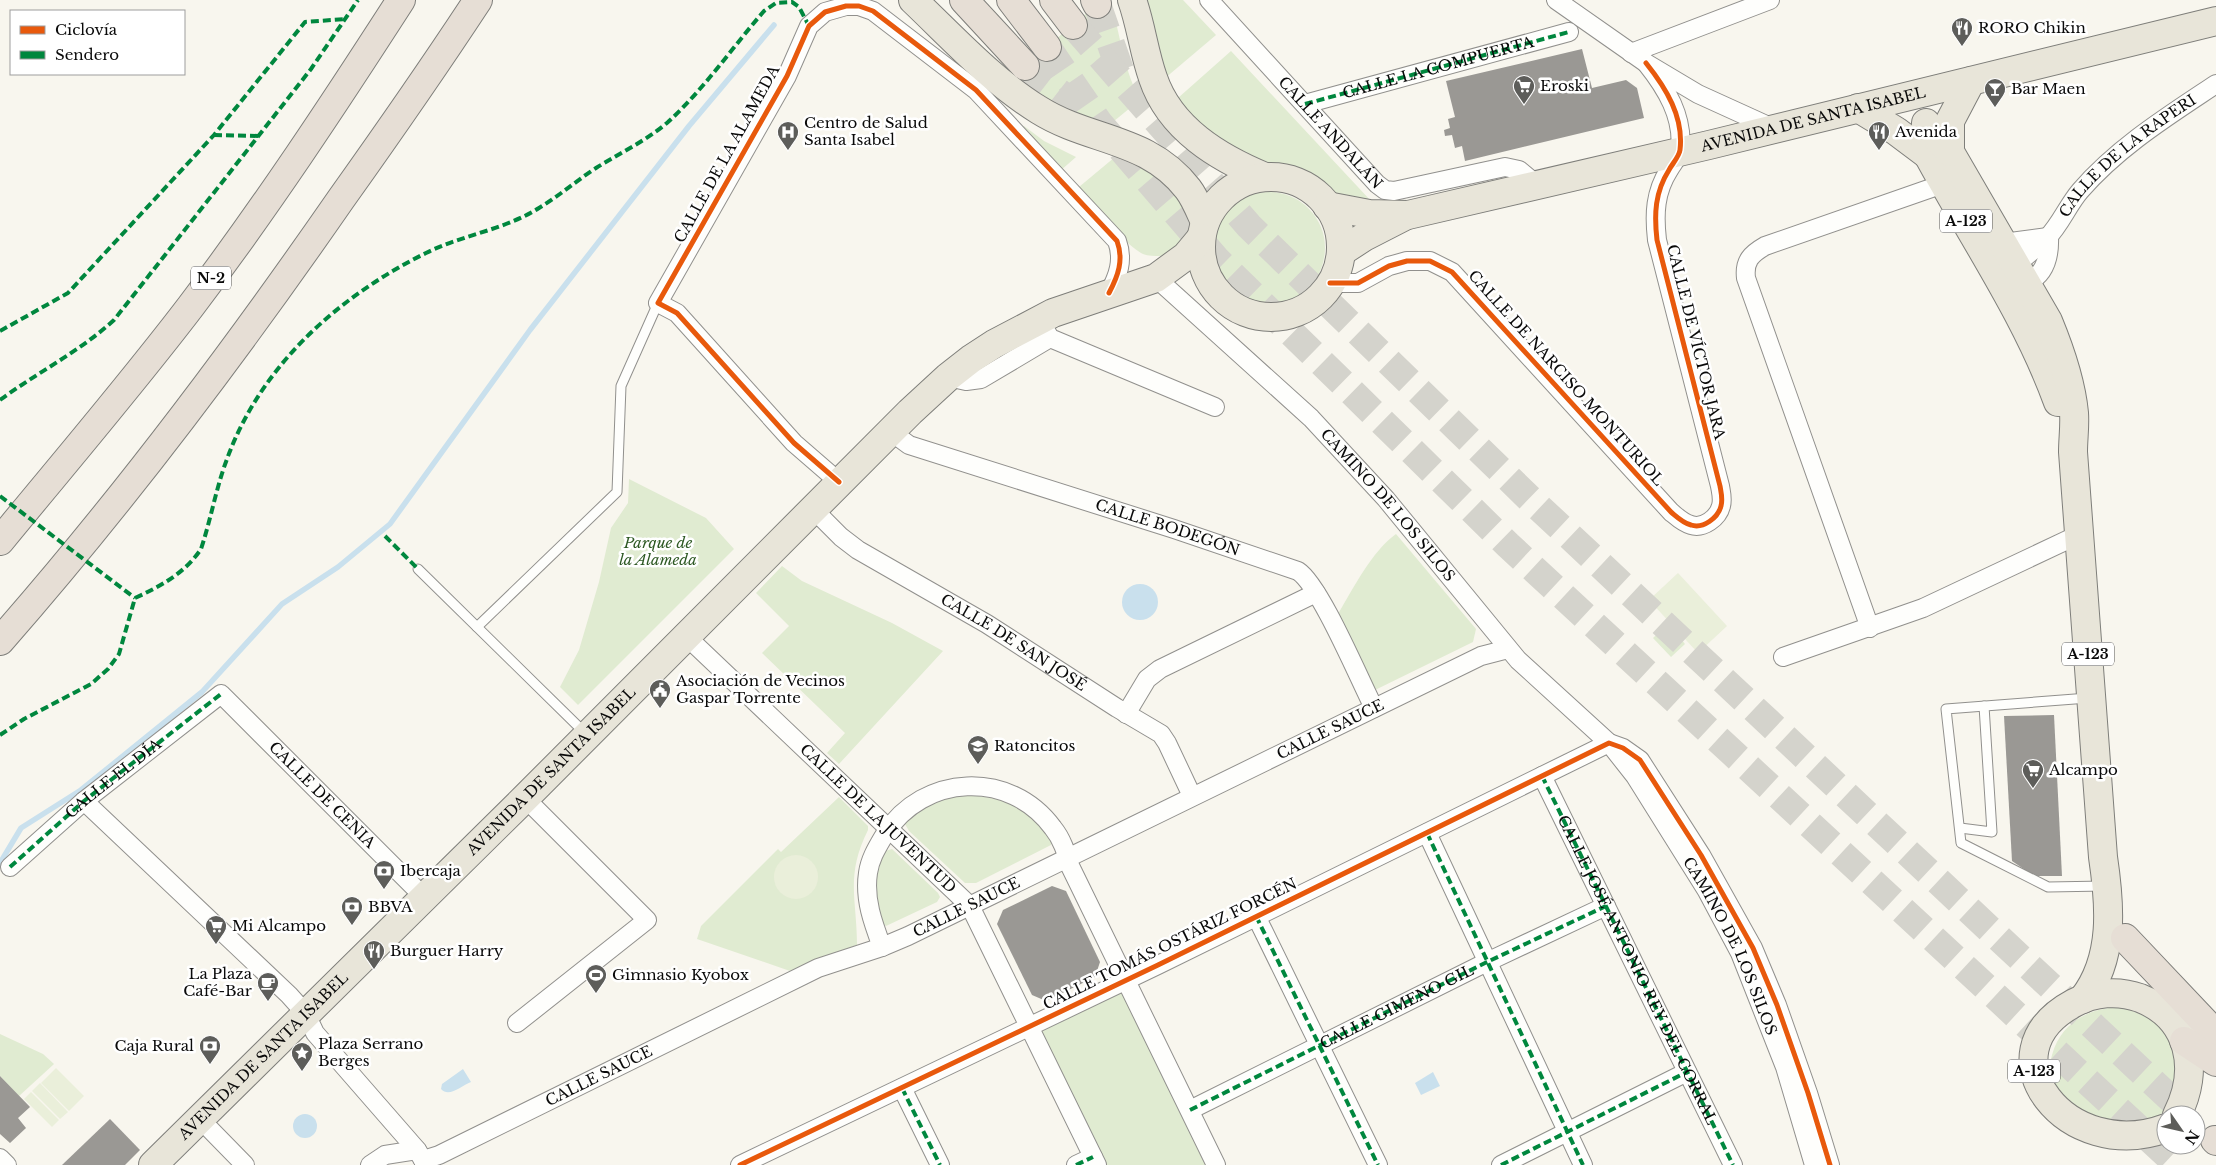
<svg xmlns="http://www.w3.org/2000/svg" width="2216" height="1165" viewBox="0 0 2216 1165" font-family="'Libre Baskerville',serif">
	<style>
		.green { fill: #e0ebd1 }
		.pitch { fill: #eaefda }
		.water { fill: #c9e0ed }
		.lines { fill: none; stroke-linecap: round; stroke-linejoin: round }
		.stream { stroke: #c9e0ed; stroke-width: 5.5 }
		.building { fill: #9a9894 }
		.highway-tunnel { stroke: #d4d3cc; stroke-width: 28; stroke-dasharray: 28 14; stroke-linecap: butt }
		.lane-casing { stroke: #91908d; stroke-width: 11 }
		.street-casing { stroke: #91908d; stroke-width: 20 }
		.primary-casing { stroke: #7e7e7a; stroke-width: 30 }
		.highway-casing { stroke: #7e7e7a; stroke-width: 30 }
		.lane { stroke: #fefefc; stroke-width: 9 }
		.street { stroke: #fefefc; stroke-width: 18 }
		.primary { stroke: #e8e5d9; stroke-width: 28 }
		.highway { stroke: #e6ded5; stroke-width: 28 }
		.quiet { stroke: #00873e; stroke-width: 4; stroke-dasharray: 8 4; stroke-linecap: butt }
		.cycleway-casing { stroke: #fff; stroke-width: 8 }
		.cycleway { stroke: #e8590c; stroke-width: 5 }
		.labels { text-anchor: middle; stroke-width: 5; stroke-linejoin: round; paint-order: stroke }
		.shield { fill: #fff; stroke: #545454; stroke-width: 1 }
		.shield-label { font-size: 14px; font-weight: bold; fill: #0a0a0a }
		.poi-label { font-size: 15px; fill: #0a0a0a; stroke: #fff; text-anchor: start }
		.street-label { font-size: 15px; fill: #0a0a0a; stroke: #fff }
		.park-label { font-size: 15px; font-style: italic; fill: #2e5924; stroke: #fff }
	</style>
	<rect width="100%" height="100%" fill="#f8f6ee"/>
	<g class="green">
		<path d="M1110,0C1119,27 1125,78 1141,99L1108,126C1068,112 1048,101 1015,74L1097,4Z"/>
		<path d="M1142,0H1183L1216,35L1164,79Z"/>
		<path d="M1231,51L1371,201L1339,197L1324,186L1293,170L1262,162L1212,137L1191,121L1178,98Z"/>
		<path d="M1024,126L1044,141L1076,157L1060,171L1022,128Z"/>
		<path d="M1115,157C1134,163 1169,178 1179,196C1189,216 1186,251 1160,256C1154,256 1146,256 1141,253C1120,240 1096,206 1079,187Z"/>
		<circle cx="1269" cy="248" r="56"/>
		<path d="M629,479L706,518L734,549L578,705L560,687L579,650L599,582L611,528L628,503Z"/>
		<path d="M1396,534L1476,629L1473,642L1373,691L1338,614C1353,589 1372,551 1396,534Z"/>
		<path d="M782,566L802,581L892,623L943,651L839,764L827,753L845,733L762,653L789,626L756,593Z"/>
		<path d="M1668,624L1685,644L1671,657L1653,638Z"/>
		<path d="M967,795C1008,798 1024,807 1051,838V845L976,883H965L909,831L905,824C916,804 946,798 967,795Z"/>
		<path d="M839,797L868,826V830C845,876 857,899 857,945L790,971L697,939L701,926L778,849L781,852Z"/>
		<path d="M892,849L938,893L940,897L937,902L886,926L883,924C874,899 873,875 885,851Z"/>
		<path d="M1123,991L1206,1165H1097L1038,1030Z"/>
		<path d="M2118,1007C2149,1013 2180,1035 2178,1071C2177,1078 2174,1086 2172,1093C2169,1105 2159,1121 2147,1125C2136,1129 2099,1128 2085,1129C2079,1119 2052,1086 2050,1078C2048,1071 2050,1062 2052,1055C2061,1023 2087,1009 2118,1007Z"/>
		<path d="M0,1034L43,1054L54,1064L19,1096L0,1076Z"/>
	</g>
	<g class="pitch">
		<path d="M1678,573L1727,626L1698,653L1649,600Z"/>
		<circle cx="796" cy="877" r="22"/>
		<path d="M56,1068L84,1096L69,1111L41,1083Z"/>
		<path d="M40,1083L68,1112L60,1119L32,1091Z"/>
		<path d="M31,1092L59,1120L52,1127L24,1099Z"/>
	</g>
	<g class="water">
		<circle cx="1140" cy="602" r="18"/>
		<path d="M463,1069L471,1082C461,1086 449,1098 441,1089L442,1084Z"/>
		<path d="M1433,1072L1440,1086L1421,1095L1415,1083Z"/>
		<circle cx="305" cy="1126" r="12"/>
	</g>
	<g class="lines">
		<path class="stream" d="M0,863L21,828L81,790L202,692L282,604L338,567L390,524L530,330L689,126L774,25"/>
	</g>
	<g class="building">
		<path d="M1582,49L1592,88L1626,80L1637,88L1644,118L1465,161L1462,146L1455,148L1452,135L1445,136L1444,130L1450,128L1448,119L1455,117L1446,81Z"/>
		<path d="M2054,715L2062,876H2034L2012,861L2004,716Z"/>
		<path d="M1052,886L1066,891L1100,962L1095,977L1046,1001L1032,995L997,924L1003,910Z"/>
		<path d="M0,1076L30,1107L18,1118L26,1128L10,1143L0,1134Z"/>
		<path d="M110,1119L140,1150L125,1165H62Z"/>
	</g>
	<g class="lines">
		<g class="highway-tunnel">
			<path d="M1097,4L1121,73"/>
			<path d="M1073,25L1249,226L1530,499L2188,1115"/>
			<path d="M1047,47L1099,123L1216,259L1508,545L2178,1165"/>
			<path d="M1025,66L1078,107"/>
		</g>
		<g class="lane-casing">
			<g id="lane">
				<path d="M418,569L585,733"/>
				<path d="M477,627L617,492L621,386L658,303"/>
				<path d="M2088,698L1946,709L1961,843L2048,887L2105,886"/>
				<path d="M1960,828L1992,832L1984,706"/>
			</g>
		</g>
		<g class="street-casing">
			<g id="street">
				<path id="s1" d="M1209,0L1377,184L1385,190L1394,191L1505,167L1519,170L1537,185"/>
				<path d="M1556,0L1646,63L1698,94L1775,129"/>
				<path d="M1631,53L1770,0"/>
				<path id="s2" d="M1305,104L1569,32"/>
				<path d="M2003,243L2048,237"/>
				<path id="s3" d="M2011,272C2021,258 2035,250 2047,238C2060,225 2068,205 2080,191C2118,147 2168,116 2216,84"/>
				<path id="s4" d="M1156,278L1311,418L1386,499L1518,660L1609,743L1635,776L1707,891L1740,953L1785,1067L1814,1165"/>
				<path d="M1330,283H1358L1389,266L1407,261H1430L1452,272L1671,512C1677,517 1683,523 1691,525C1703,529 1718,518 1721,506C1723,499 1721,492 1720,486L1657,240C1654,214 1655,192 1669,170C1672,164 1679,157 1680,150C1684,117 1666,88 1646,63"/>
				<path d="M2019,286C2043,279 2050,260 2049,237"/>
				<path d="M1039,319L1050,338L1215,407"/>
				<path d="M948,377L966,381L981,379L1050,338"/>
				<path id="s5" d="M890,431L909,445L1174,529L1298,571C1320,585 1360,681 1374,708"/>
				<path d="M839,482L794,443L677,313L658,303L787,76L809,26L825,12L846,6H859L873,11L976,90L1117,241C1124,260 1118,276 1109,293"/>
				<path id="s6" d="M813,509L841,537L858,550L987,624L1117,708L1161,734L1167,743L1192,796"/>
				<path d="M1870,628L1746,278C1744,261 1751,254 1765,246L1943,184"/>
				<path id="s7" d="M686,636L970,906L1097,1165"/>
				<path d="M1783,657L1923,608L2080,534"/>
				<path d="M1126,714L1147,679L1160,669L1316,593"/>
				<path id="s8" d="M1542,776L1733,1165"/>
				<path d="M84,801L289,995L306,1014L315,1033L417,1150L426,1165"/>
				<path d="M1427,833L1583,1165"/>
				<path id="s9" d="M10,867L84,801L221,694L424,897"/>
				<path d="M1256,916L1378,1165"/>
				<path d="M882,947C873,923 864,899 868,873C870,858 878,846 885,834C923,774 1010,769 1053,828C1062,839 1066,852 1070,866L1216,1165"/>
				<path d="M517,1023L647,920L525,798"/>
				<path d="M902,1088L940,1165"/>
				<path d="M1190,1110L1487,962L1606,906"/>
				<path d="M200,1119L245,1165"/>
				<path d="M0,1158L7,1165"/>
				<path id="s10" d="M423,1160L439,1155L818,968L882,947L908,936L1481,656L1508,649"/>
				<path d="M370,1165L385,1155L417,1150"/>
				<path d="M740,1165L1158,965L1609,743L1623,748L1640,760L1701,855L1753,948L1777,1005L1808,1093L1830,1165"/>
				<path d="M1076,1165L1093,1157"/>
				<path d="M1501,1165L1687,1072"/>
			</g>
		</g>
		<g class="primary-casing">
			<g id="primary">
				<path d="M913,0C953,38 992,81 1039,110C1090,142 1148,137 1188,189C1195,198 1200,211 1205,222"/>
				<path d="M1132,0C1141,25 1144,53 1153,78C1170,129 1219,158 1265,177"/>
				<path d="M1858,108L1896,131L1928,155"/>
				<path d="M1926,123L1925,141L1928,155C1972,237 2026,314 2058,402"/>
				<path d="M1927,128L1950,152L2048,321C2060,350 2071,381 2074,413C2075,426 2073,439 2073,452L2103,857C2110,904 2115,958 2083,999"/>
				<path d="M1950,152V121L1971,81"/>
				<circle cx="1271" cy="247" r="70"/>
				<path id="s11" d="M1327,206L1369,214L1408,215L1709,145L2216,21"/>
				<path d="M1341,252L1364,237L1403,217"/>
				<path d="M2166,1128C2068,1165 1979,1054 2074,1003C2094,992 2118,990 2140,998C2191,1018 2200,1070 2177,1115"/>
				<path id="s12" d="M153,1165L525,798L910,412L948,377L971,359L994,344L1053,313L1156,278L1186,256L1201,238"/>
			</g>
		</g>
		<g class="highway-casing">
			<g id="highway">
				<path d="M964,0L1025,66"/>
				<path d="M1011,0L1047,47"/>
				<path d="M1054,0L1073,25"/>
				<path d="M1095,0L1097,4"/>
				<path d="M0,541C64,463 130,386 191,306C266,207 334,104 401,0"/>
				<path d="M0,641C123,501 235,352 341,199C388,133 434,67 478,0"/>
				<path d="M2125,938L2216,1034"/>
				<path d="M2184,1041L2216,1062"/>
				<path d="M2215,1140L2216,1141"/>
			</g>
		</g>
		<use href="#lane" class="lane"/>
		<use href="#street" class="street"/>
		<use href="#primary" class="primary"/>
		<use href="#highway" class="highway"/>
		<g class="quiet">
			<path d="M1305,104L1569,32"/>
			<path d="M214,135L260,136"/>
			<path d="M0,331L68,293L214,135L305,22L346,19"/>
			<path d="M0,400C38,372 79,352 114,320L311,69L358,0"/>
			<path d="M0,496L135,598"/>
			<path d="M385,536L418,569"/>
			<path d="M135,598C161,586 185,573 201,549C211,519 216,488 227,459C261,365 339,296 426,253C462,235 504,230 539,208C559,196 576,181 596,168C620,153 646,141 668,122C704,89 732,48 764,11L776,3L792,2L799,7L809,26"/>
			<path d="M0,735L24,719L91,684L108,669L119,654L135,598"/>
			<path d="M1542,776L1733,1165"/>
			<path d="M1427,833L1583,1165"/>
			<path id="s13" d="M10,867L84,801L221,694"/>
			<path d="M1256,916L1378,1165"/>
			<path d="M902,1088L940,1165"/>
			<path id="s14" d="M1190,1110L1487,962L1606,906"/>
			<path d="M1076,1165L1093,1157"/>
			<path d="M1501,1165L1687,1072"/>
		</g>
		<g class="cycleway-casing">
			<g id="cycleway">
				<path d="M1330,283H1358L1389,266L1407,261H1430L1452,272L1671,512C1677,517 1683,523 1691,525C1703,529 1718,518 1721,506C1723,499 1721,492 1720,486L1657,240C1654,214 1655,192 1669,170C1672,164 1679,157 1680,150C1684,117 1666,88 1646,63"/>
				<path d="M839,482L794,443L677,313L658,303L787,76L809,26L825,12L846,6H859L873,11L976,90L1117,241C1124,260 1118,276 1109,293"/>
				<path d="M740,1165L1158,965L1609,743L1623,748L1640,760L1701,855L1753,948L1777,1005L1808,1093L1830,1165"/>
			</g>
		</g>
		<use href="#cycleway" class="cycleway"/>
	</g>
	<defs>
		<g id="restaurant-pin" transform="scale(1.125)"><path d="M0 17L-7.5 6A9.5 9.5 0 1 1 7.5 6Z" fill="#5d5d5a" stroke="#fff"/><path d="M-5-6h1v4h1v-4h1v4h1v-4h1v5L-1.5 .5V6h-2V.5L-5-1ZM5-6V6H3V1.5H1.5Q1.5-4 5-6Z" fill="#fff"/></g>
		<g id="supermarket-pin" transform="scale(1.125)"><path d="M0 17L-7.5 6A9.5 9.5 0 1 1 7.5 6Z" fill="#5d5d5a" stroke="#fff"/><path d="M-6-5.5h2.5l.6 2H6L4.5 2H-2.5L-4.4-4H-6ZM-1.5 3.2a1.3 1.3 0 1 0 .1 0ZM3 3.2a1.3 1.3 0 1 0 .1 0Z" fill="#fff"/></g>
		<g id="bar-pin" transform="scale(1.125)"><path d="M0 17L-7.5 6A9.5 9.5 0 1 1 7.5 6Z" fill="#5d5d5a" stroke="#fff"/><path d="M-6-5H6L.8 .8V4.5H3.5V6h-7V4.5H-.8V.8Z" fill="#fff"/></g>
		<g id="hospital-pin" transform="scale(1.125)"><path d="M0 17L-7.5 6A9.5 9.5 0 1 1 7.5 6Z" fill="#5d5d5a" stroke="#fff"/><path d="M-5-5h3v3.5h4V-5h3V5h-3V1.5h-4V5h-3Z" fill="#fff"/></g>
		<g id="civic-pin" transform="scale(1.125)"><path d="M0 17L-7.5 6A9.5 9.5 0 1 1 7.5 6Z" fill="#5d5d5a" stroke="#fff"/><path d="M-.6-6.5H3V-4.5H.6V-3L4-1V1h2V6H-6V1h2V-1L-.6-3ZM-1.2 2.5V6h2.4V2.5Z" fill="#fff"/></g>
		<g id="school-pin" transform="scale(1.125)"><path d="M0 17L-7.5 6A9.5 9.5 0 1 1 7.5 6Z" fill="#5d5d5a" stroke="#fff"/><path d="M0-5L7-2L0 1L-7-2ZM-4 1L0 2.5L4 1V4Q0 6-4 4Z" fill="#fff"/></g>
		<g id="bank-pin" transform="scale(1.125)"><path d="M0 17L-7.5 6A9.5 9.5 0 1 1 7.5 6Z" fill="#5d5d5a" stroke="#fff"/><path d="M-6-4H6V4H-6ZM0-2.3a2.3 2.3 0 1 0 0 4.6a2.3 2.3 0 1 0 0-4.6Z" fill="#fff"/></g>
		<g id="stadium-pin" transform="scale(1.125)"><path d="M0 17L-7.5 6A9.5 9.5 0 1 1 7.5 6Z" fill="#5d5d5a" stroke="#fff"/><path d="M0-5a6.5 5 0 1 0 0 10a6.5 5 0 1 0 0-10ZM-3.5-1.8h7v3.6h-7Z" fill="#fff"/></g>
		<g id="cafe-pin" transform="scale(1.125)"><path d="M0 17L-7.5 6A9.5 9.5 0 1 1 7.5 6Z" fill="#5d5d5a" stroke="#fff"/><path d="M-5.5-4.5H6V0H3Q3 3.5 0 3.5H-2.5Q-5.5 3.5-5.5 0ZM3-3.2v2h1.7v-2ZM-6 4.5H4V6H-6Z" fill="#fff"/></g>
		<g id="sight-pin" transform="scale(1.125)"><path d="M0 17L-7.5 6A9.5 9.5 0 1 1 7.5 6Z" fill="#5d5d5a" stroke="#fff"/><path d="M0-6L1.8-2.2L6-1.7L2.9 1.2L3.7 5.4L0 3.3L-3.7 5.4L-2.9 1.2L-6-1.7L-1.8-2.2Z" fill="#fff"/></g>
	</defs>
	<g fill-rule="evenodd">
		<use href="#restaurant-pin" x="1962" y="28"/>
		<use href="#supermarket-pin" x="1524" y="86"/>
		<use href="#bar-pin" x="1995" y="89"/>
		<use href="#hospital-pin" x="788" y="132"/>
		<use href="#restaurant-pin" x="1879" y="132"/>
		<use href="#civic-pin" x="660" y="690"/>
		<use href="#school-pin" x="978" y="746"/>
		<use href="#supermarket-pin" x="2033" y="770"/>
		<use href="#bank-pin" x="384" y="871"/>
		<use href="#bank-pin" x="352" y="907"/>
		<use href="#supermarket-pin" x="216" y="926"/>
		<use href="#restaurant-pin" x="374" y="951"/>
		<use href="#stadium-pin" x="596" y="975"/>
		<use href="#cafe-pin" x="268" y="983"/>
		<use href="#bank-pin" x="210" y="1046"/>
		<use href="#sight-pin" x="302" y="1053"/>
	</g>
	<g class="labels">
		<g class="shield">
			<rect x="1940" y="209.5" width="52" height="23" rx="4"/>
			<rect x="191" y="266.5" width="40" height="23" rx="4"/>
			<rect x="2062" y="642.5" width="52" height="23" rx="4"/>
			<rect x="2008" y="1059.5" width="52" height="23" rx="4"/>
		</g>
		<g class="shield-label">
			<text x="1966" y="226">A-123</text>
			<text x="211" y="283">N-2</text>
			<text x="2088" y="659">A-123</text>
			<text x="2034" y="1076">A-123</text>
		</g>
		<g class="poi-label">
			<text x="1978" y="33">RORO Chikin</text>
			<text x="1540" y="91">Eroski</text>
			<text x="2011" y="94">Bar Maen</text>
			<text x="804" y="128">Centro de Salud<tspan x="804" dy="17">Santa Isabel</tspan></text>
			<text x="1895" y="137">Avenida</text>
			<text x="676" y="686">Asociación de Vecinos<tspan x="676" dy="17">Gaspar Torrente</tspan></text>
			<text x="994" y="751">Ratoncitos</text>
			<text x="2049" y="775">Alcampo</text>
			<text x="400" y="876">Ibercaja</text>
			<text x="368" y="912">BBVA</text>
			<text x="232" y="931">Mi Alcampo</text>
			<text x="390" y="956">Burguer Harry</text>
			<text x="252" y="979" text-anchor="end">La Plaza<tspan x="252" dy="17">Café-Bar</tspan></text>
			<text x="612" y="980">Gimnasio Kyobox</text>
			<text x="318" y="1049">Plaza Serrano<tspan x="318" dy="17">Berges</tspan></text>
			<text x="194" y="1051" text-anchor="end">Caja Rural</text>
		</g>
		<g class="street-label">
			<text dy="5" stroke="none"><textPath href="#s2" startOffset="138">CALLE LA COMPUERTA</textPath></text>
			<text dy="5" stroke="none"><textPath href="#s11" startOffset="498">AVENIDA DE SANTA ISABEL</textPath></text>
			<text dy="5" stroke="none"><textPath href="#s1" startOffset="180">CALLE ANDALÁN</textPath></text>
			<text transform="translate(727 154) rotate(-61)" y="5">CALLE DE LA ALAMEDA</text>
			<text dy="5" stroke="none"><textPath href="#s3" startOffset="166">CALLE DE LA RAPERI</textPath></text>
			<text transform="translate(1696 342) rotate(76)" y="5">CALLE DE VÍCTOR JARA</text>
			<text transform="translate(1566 378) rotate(48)" y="5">CALLE DE NARCISO MONTURIOL</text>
			<text dy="5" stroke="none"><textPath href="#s4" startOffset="325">CAMINO DE LOS SILOS</textPath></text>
			<text dy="5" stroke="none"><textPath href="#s5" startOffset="295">CALLE BODEGÓN</textPath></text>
			<text dy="5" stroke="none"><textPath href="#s6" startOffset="242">CALLE DE SAN JOSÉ</textPath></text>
			<text dy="5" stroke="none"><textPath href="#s10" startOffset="1005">CALLE SAUCE</textPath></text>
			<text dy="5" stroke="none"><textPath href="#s12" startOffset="560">AVENIDA DE SANTA ISABEL</textPath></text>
			<text dy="5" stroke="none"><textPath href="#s13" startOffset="136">CALLE EL DÍA</textPath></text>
			<text dy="5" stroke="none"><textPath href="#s9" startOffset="416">CALLE DE CENIA</textPath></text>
			<text dy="5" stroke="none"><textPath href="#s7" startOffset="265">CALLE DE LA JUVENTUD</textPath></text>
			<text dy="5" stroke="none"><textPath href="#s10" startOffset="600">CALLE SAUCE</textPath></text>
			<text transform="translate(1170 944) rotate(-26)" y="5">CALLE TOMÁS OSTÁRIZ FORCÉN</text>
			<text dy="5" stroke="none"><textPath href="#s4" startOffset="888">CAMINO DE LOS SILOS</textPath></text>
			<text dy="5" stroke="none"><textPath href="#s8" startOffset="216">CALLE JOSÉ ANTONIO REY DEL CORRAL</textPath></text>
			<text dy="5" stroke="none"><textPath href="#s14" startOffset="231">CALLE GIMENO GIL</textPath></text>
			<text dy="5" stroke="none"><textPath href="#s12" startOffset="155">AVENIDA DE SANTA ISABEL</textPath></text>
			<text dy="5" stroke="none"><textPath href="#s10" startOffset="195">CALLE SAUCE</textPath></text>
		</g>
		<g class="park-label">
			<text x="658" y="548">Parque de<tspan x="658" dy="17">la Alameda</tspan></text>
		</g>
	</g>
	<rect x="10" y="10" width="175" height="65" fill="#ffffff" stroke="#9d9d9d"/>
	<rect x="20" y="26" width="25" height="8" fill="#e8590c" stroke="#9d9d9d"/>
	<text x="55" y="35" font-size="15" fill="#0a0a0a">Ciclovía</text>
	<rect x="20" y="51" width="25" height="8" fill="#00873e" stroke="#9d9d9d"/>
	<text x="55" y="60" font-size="15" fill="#0a0a0a">Sendero</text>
	<g transform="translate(2181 1130) rotate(124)"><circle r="24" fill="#ffffff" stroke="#9d9d9d"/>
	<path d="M0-4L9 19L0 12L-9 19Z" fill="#5d5d5a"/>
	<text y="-8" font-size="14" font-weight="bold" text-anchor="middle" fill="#0a0a0a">N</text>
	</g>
</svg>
